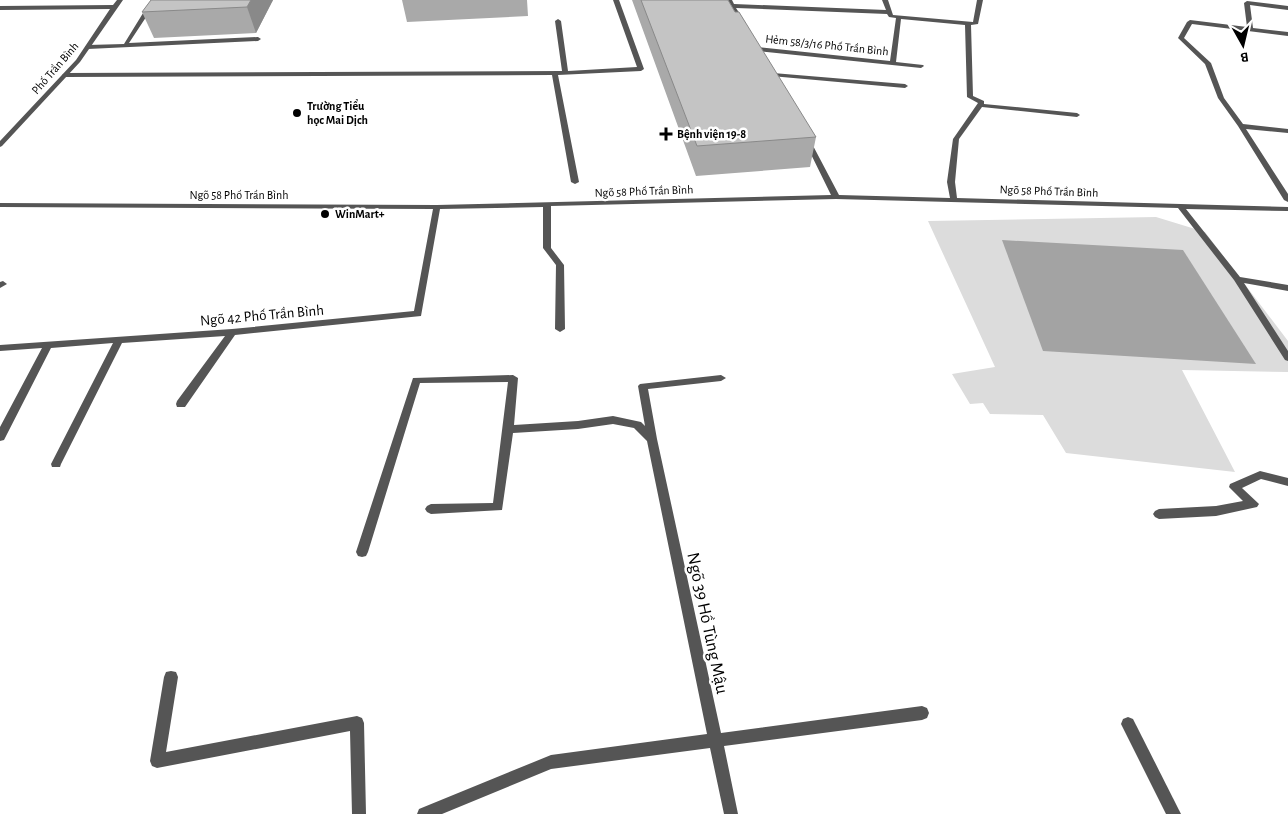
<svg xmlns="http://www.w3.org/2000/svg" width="1288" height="814" viewBox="0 0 1288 814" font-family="'Alegreya Sans',sans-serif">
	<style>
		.green { fill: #dcdcdc }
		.water { fill: #a3a3a3 }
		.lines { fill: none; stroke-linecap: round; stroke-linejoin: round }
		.service { fill: #555; fill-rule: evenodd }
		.minor { fill: #555; fill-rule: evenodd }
		.wall { fill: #a9a9a9 }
		.shaded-wall { fill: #898989 }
		.building { fill: #c4c4c4; stroke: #898989 }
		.poi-dot { fill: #000; stroke: #fff; stroke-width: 2 }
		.labels { text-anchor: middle; stroke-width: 5; stroke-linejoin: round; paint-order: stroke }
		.far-street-label { font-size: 12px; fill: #000; stroke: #fff }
		.far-poi-label { font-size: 12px; font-weight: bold; fill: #000; stroke: #fff; text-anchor: start }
		.street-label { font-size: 15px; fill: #000; stroke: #fff }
		.near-street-label { font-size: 18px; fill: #000; stroke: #fff }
	</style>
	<rect width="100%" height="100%" fill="#fff"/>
	<path class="green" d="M1156,217L1205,232L1288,341V372L1182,370L1235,472L1066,453L1043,415L990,414L983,403L970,404L952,374L995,367L928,221Z"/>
	<path class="water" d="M1002,240L1183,250L1256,364L1043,351Z"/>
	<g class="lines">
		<g class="service">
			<path d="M613,0H619L644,69L641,71L558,75L579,182L575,184L571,182L552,75L65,77L62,75L65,73L562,71L555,21L558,19L561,21L568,71L637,67Z"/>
			<path d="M726,0H732L734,4L886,10L882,0H888L893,15L973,22L977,0H983L978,24L971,25L973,96L984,101V104L1077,113L1080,115L1077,117L982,107L959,139L955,182L957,198L1288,207V211L1186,209L1240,277L1288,285V291L1244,283L1288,351V361L1285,360L1234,280L1178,208L836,199L551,206V248L564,265L565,329L560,332L555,329L556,265L543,248V207L440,209L421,316L235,335L185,407H177L176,404L177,401L225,336L122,343L61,464L60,467H52L51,464L113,343L51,348L4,440L0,441V427L42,348L0,351V345L232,329L414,311L433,209L0,207V203L437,205L831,195L804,140L807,138L810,140L839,195L950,198L947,182L953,139L978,103L967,97L965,25L901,19L896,62L923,65L924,66L921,68L758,51L755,49L758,47L890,61L896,18L889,17L887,14L736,8L745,22L742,24L739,22Z"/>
			<path d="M1247,1L1288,6V10L1250,5L1253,28L1288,32V36L1192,24L1184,38L1211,63L1224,98L1243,124L1288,129V133L1246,129L1288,194V202L1284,200L1238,126L1218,98L1205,64L1178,38L1187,22L1190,20L1247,27L1244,3Z"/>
			<path d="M151,3L154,5L129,43L258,37L261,39L258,41L88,49L85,47L88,45L124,44L148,5Z"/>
			<path d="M773,73L905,84L908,86L905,88L771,76V74Z"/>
			<path d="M3,281L7,284L0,288V282Z"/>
			<path d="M513,375L518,378L514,425L578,421L613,416L641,422L645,426L638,386L640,384L721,375L726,378L721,381L648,389L657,439L721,733L922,706L927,708L929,713L927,718L922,720L724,746L738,814H724L710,748L551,769L442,814H417L419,809L551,755L707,734L647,441L634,428L613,424L578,429L513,433L502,510L431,514L427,512L425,509L427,506L431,504L493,503L508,382L420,383L368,552L366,556L362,557L358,556L356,552L413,378Z"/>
			<path d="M1260,471L1288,478V486L1261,479L1242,488L1259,504L1257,507L1216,516L1159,519L1155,517L1153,514L1155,511L1159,509L1216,506L1243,501L1229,487L1230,484Z"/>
			<path d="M171,671L176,672L178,677L166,752L357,716L362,718L364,723L366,814H352L350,731L157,768L152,766L150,761L164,677L166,672Z"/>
			<path d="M1128,717L1133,719L1181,814H1166L1121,724L1123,719Z"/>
		</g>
		<path class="minor" d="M117,0H123L80,62L2,146L0,147V141L76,60L110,9L0,10V6L113,5Z"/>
	</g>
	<g class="wall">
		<path d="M151,0H273L256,33L154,38L142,12Z"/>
		<path d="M402,0H527L528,16L407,22Z"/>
		<path d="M632,0H728L735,12L816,137L810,167L696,176Z"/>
	</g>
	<path class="shaded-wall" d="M251,0H273L256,33L247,7Z"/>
	<g class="building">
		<path d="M151,0H251L247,7L142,12Z"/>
		<path d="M641,0H728L735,12H739L816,137L697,146Z"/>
	</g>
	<g class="poi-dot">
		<circle cx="297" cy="113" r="5"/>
		<path d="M663.5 126.5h5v5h5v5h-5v5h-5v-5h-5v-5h5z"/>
		<circle cx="325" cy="214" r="5"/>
	</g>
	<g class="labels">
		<g class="far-street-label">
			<text transform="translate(827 45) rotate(6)" y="4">Hẻm 58/3/16 Phố Trần Bình</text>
			<text transform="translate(55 68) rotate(-49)" y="4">Phố Trần Bình</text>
			<text transform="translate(644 191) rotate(-2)" y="4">Ngõ 58 Phố Trần Bình</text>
			<text transform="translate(1049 191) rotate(2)" y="4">Ngõ 58 Phố Trần Bình</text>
			<text x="239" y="199">Ngõ 58 Phố Trần Bình</text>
		</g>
		<g class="far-poi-label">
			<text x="307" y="110">Trường Tiểu<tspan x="307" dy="14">học Mai Dịch</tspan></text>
			<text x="677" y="138">Bệnh viện 19-8</text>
			<text x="335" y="218">WinMart+</text>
		</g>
		<g class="street-label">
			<text transform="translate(262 315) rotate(-5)" y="5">Ngõ 42 Phố Trần Bình</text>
		</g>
		<g class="near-street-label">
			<text transform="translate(708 623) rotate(78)" y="6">Ngõ 39 Hồ Tùng Mậu</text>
		</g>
	</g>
	<g transform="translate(1243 45) rotate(172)" stroke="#ffffff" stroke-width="4" paint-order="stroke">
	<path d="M0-4L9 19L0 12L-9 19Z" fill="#000000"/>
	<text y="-8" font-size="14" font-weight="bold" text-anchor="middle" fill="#000000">B</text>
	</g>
</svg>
